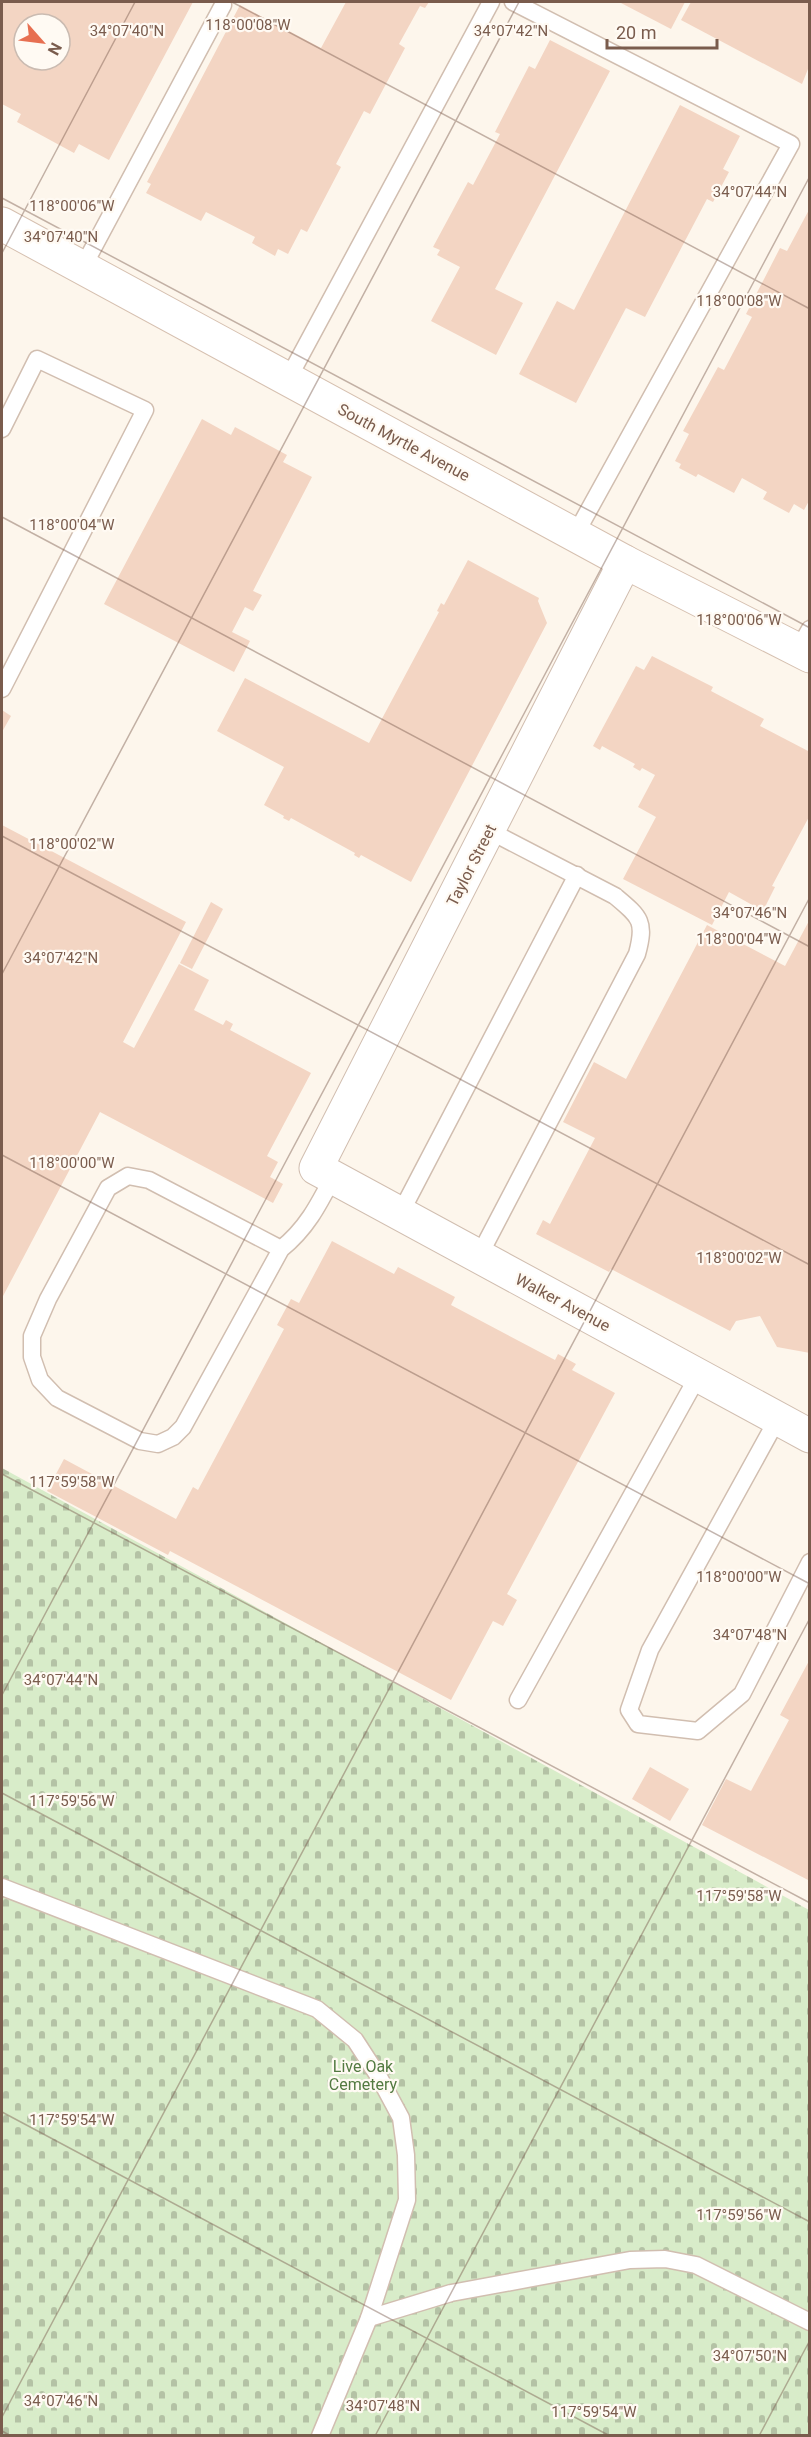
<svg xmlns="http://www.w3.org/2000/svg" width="811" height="2437" viewBox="0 0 811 2437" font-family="Roboto,sans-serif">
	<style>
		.cemetery { fill: url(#cemetery-stones) }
		.building { fill: #f3d5c3; fill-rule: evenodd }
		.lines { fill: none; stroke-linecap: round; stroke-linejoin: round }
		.lane-casing { stroke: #d1beb0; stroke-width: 19 }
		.street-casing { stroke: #d1beb0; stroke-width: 35 }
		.secondary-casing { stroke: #d6c0b0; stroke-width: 35 }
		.lane { stroke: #fff; stroke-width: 16 }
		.street { stroke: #fff; stroke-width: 33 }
		.secondary { stroke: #fff; stroke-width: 33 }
		.ticks { fill: none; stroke: #7a5c4d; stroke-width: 1.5; stroke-opacity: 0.45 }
		.labels { text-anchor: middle; stroke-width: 4.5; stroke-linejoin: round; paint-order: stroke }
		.street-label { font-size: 16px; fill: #7a5c4d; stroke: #fffaf3 }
		.park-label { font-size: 16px; fill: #537a41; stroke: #fffaf3 }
		.ticks-label { font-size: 15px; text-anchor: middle; fill: #7a5c4d; stroke: #fffaf3; stroke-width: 4.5; stroke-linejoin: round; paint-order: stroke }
	</style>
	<defs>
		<pattern id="cemetery-stones" width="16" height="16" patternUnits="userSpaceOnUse" patternTransform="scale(1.5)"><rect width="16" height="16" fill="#d8ecc9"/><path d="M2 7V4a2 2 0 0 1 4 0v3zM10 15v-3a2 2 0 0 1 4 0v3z" fill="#b4c2a5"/></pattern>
	</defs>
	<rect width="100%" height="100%" fill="#fdf6ec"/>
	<path class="cemetery" d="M2,1468L809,1910V2435H2Z"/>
	<g class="building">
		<path d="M2,2H193L109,160L79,144L74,153L17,122L21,114L2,104ZM24,24H60V60H24Z"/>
		<path d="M346,2H429L425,8L420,6L399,44L405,48L370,114L364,111L336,164L341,167L307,232L301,229L288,254L278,249L275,256L252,243L255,237L206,212L201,221L146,193L151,184L147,182L240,5L321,48Z"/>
		<path d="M622,2H685L671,29L621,3Z"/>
		<path d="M691,2H810V64L802,84L681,20Z"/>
		<path d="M550,40L610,71L495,289L523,303L496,355L431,321L460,267L437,255L440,250L433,247L468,182L473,185L500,134L495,132L529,66L535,69Z"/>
		<path d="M680,105L740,136L723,169L729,172L713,202L707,199L645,317L626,308L576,403L519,374L557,301L574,310Z"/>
		<path d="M810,208V499L804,510L794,504L789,513L763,499L767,492L742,478L734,493L698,474L696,477L679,468L681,464L675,461L689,434L683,431L718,367L724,370L752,317L746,314L780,248L787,251Z"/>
		<path d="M202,419L231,435L235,427L287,455L283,462L312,477L253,591L262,595L253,611L245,607L232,632L250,641L234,672L104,604Z"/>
		<path d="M468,560L539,598L538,601L547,623L411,882L361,855L359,858L354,855L355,853L291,818L289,821L283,818L284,816L264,805L284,767L217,731L245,678L369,743L439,612L437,611L441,603L444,605Z"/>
		<path d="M652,656L713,687L711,691L764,719L760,726L810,752V815L772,886L775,887L763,911L729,892L712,925L623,879L656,817L638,807L655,775L642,768L640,771L633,767L635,764L602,746L600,750L593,746L636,666L644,670Z"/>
		<path d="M2,710L11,716L2,732Z"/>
		<path d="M2,825L186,922L123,1042L134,1048L179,964L209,980L194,1010L223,1025L226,1020L233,1024L230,1030L311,1073L267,1156L278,1162L270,1177L283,1184L273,1203L100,1112L2,1298Z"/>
		<path d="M211,902L223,909L192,969L180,963Z"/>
		<path d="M810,919V1353L777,1347L760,1316L736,1321L730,1331L611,1269L609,1272L536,1234L543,1220L550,1224L595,1138L563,1122L594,1062L626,1079L707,925L785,966Z"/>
		<path d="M332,1241L394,1274L398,1267L455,1297L451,1305L555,1360L558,1354L576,1364L572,1370L615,1393L507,1594L517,1600L503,1626L493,1621L451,1700L170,1551L168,1555L47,1491L64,1459L176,1519L193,1487L198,1490L284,1329L277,1325L291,1299L299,1303Z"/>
		<path d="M810,1659V1881L702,1825L726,1779L751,1791L789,1720L780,1715Z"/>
		<path d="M650,1767L689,1789L670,1821L632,1799Z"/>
	</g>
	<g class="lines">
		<g class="lane-casing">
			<g id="lane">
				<path d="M513,2L791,144L575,535"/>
				<path d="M83,267L223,5"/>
				<path d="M288,379L491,2"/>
				<path d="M2,429L37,359L145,410L2,689"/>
				<path d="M798,650L810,629"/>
				<path d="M400,1214L577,875"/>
				<path d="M281,1249L183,1427L173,1437L158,1444L140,1441L57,1398L40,1380L32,1357V1336L48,1299L108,1188L128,1176L149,1180L281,1249C306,1229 318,1206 333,1177"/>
				<path d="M479,1256L637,954C646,921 640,917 615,896L488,830"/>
				<path d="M778,1418L650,1650L629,1710L638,1724L698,1731L742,1694L810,1562"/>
				<path d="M518,1700L698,1376"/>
				<path d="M2,1887L317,2009L355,2040L379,2077L401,2118L406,2155L407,2200L369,2318L320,2436"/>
				<path d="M369,2318L451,2293L630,2260L665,2259L696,2265L810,2322"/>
			</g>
		</g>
		<g class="street-casing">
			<path id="street" d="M625,562L316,1168L810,1436"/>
		</g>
		<g class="secondary-casing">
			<path id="secondary" d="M2,224L625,562L810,656"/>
		</g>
		<use href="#lane" class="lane"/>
		<use href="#street" class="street"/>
		<use href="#secondary" class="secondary"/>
	</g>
	<path class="ticks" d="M232,2L810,309M2,198L810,628M2,253L135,2M2,517L810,947M2,836L810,1265M2,974L519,2M2,1155L810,1584M2,1474L810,1903M2,1695L810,176M2,1793L810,2222M2,2112L610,2436M2,2417L810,897M2,2431L11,2436M375,2436L810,1618M759,2436L810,2340"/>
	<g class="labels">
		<g class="street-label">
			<text transform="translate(404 442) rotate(28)" y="6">South Myrtle Avenue</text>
			<text transform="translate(471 865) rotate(-63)" y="6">Taylor Street</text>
			<text transform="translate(563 1302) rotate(28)" y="6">Walker Avenue</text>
		</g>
		<g class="park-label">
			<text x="363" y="2072">Live Oak<tspan x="363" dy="18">Cemetery</tspan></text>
		</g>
	</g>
	<g class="ticks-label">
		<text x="248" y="30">118°00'08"W</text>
		<text x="127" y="36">34°07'40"N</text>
		<text x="511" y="36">34°07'42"N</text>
		<text x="750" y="197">34°07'44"N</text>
		<text x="72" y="211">118°00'06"W</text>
		<text x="61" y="242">34°07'40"N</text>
		<text x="739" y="306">118°00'08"W</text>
		<text x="72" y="530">118°00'04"W</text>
		<text x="739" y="625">118°00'06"W</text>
		<text x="72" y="849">118°00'02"W</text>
		<text x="750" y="918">34°07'46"N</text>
		<text x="739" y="944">118°00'04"W</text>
		<text x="61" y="963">34°07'42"N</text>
		<text x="72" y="1168">118°00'00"W</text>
		<text x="739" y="1263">118°00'02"W</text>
		<text x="72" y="1487">117°59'58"W</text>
		<text x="739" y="1582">118°00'00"W</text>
		<text x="750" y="1640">34°07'48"N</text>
		<text x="61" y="1685">34°07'44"N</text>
		<text x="72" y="1806">117°59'56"W</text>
		<text x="739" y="1901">117°59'58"W</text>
		<text x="72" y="2125">117°59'54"W</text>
		<text x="739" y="2220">117°59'56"W</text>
		<text x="750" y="2361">34°07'50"N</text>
		<text x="61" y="2406">34°07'46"N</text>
		<text x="383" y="2411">34°07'48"N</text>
		<text x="594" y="2417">117°59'54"W</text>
	</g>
	<rect width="811" height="2437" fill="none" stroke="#7a5c4d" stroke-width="6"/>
	<g transform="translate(42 42) rotate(118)"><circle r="28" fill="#fffaf3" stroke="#cabbb1" stroke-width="1.5"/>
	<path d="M0-4.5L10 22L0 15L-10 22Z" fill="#e76f51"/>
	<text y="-9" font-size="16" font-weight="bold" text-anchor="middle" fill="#7a5c4d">N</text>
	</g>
	<path d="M607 39v9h110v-9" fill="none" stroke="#7a5c4d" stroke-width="3"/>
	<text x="616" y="39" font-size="18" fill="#7a5c4d" stroke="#fffaf3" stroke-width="4.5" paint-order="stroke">20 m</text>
</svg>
